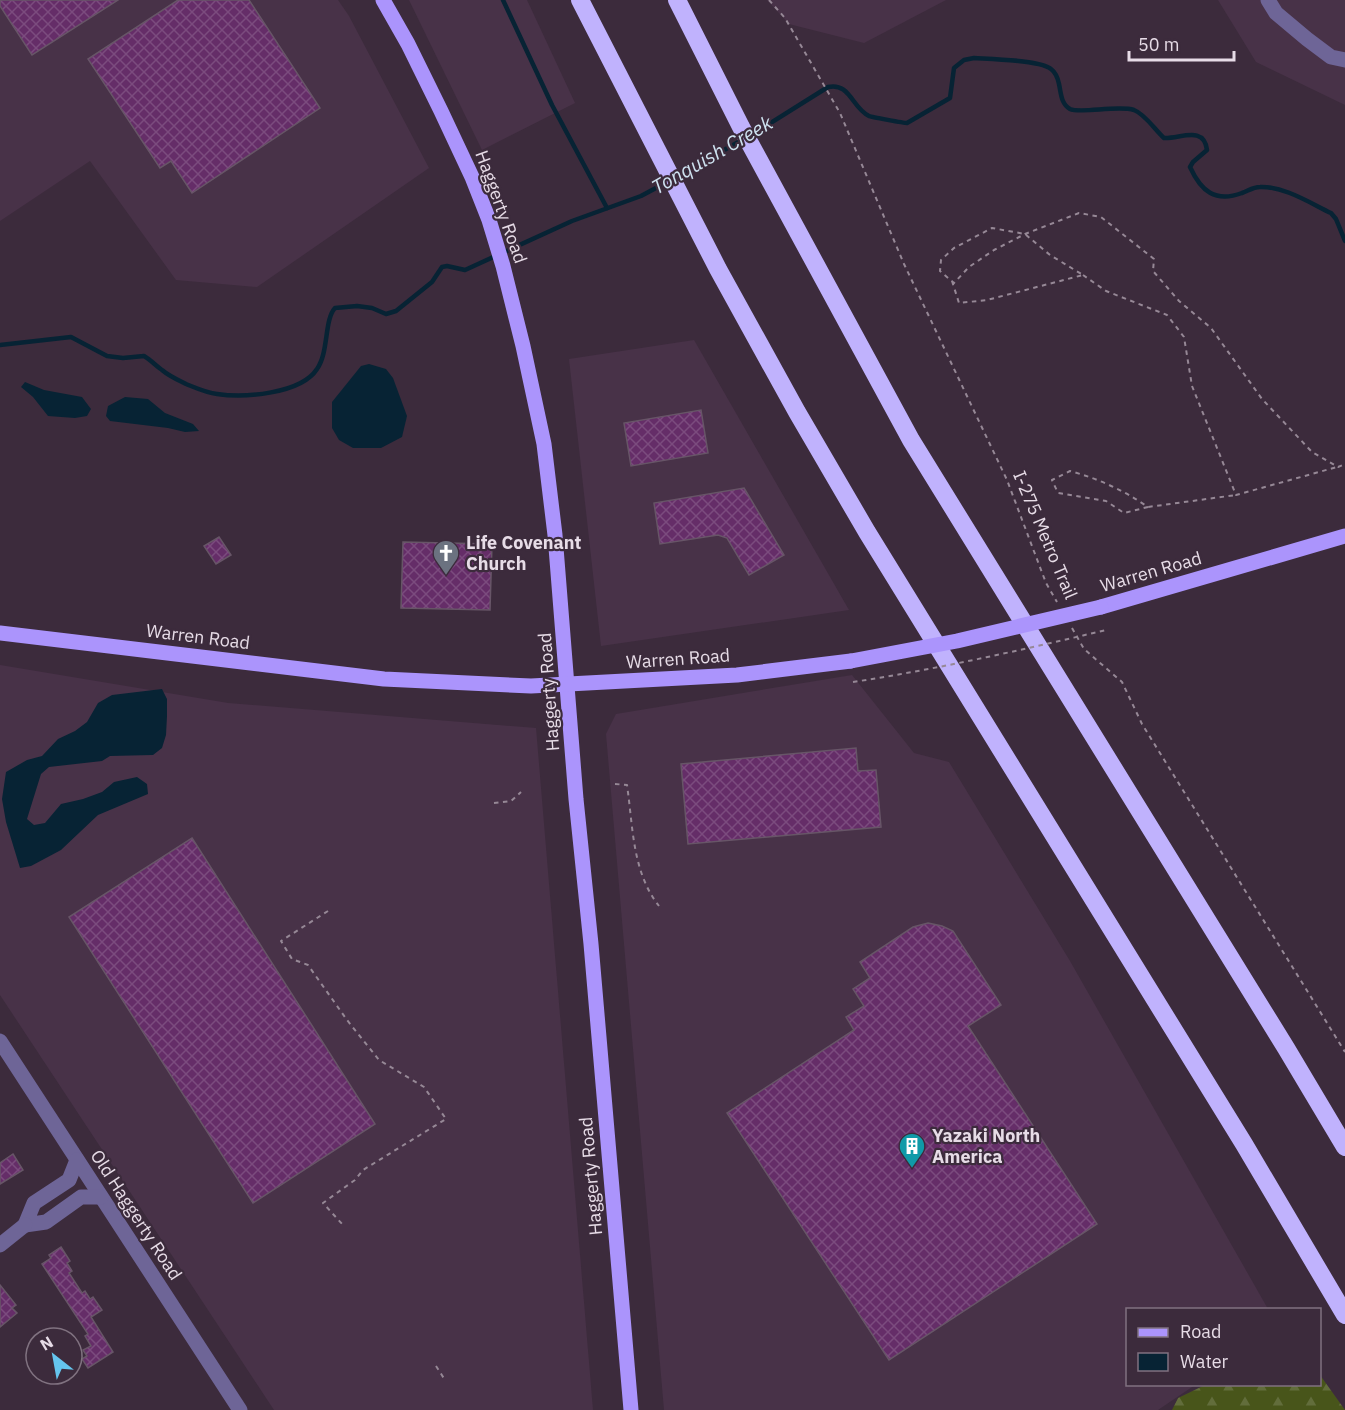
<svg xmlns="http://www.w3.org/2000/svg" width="1345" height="1410" viewBox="0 0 1345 1410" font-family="'IBM Plex Sans',sans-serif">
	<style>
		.built { fill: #483248 }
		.forest { fill: url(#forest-firs) }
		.water { fill: #072334 }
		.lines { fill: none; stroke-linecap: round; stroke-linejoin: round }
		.stream { stroke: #072334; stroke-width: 4.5 }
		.building { fill: url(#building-cross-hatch); stroke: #675567; stroke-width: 1.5 }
		.path { stroke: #968896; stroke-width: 2; stroke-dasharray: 4.5 4.5; stroke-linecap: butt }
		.minor { stroke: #6e6597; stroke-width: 15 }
		.major { stroke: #ab94fc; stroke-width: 15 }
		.highway { stroke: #c0b2fd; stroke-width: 18 }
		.path-bridge { stroke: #968896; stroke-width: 2; stroke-dasharray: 4.5 4.5; stroke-linecap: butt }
		.major-bridge { stroke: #ab94fc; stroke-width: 15 }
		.labels { text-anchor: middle; stroke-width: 4.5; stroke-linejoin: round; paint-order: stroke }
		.street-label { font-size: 18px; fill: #e7dce7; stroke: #3c2b3c }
		.poi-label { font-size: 18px; font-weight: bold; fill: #e7dce7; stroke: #3c2b3c; text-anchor: start }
		.water-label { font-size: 20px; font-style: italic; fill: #cfe3f1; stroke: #3c2b3c }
	</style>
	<defs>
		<pattern id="forest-firs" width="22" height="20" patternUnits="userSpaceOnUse" patternTransform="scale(1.5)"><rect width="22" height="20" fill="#48551a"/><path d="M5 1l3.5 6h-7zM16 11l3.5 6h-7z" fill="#626d3b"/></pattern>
		<pattern id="building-cross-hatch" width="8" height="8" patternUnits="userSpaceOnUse" patternTransform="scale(1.5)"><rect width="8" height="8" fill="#652d68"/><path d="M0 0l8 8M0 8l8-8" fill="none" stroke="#7b4b7e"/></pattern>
	</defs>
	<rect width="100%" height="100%" fill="#3c2b3c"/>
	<g class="built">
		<path d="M0,0H338L349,16L429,168L257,287L176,280L90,161L0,221Z"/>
		<path d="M409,0H527L575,103L482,150Z"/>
		<path d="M767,0H946L864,43L789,24Z"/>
		<path d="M1218,0H1345V105L1256,62Z"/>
		<path d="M694,340L849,610L601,646L569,359Z"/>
		<path d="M0,665L228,703L536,728L593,1410H274L0,995Z"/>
		<path d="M852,675L914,753L949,762L1070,961L1268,1309L1128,1310V1384L1195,1385L1158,1410H664L606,734L616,714Z"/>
	</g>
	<path class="forest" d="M1320,1375L1345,1410H1172L1178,1398L1205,1385L1320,1384Z"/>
	<g class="water">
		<path d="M369,364L386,369L393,378L407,416L402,437L381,448H353L339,440L332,428V402L361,366Z"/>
		<path d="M25,382L44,390L82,397L91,409L87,416L75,418L48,416L33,397L21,387Z"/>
		<path d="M125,397L148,399L165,413L193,424L199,431L185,432L168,428L110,421L106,416L108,406Z"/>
		<path d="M162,689L167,699V716L166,735L162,748L153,755L110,756L102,761L49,767L41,774L27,819L34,825L45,823L61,804L83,799L102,792L114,782L137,777L147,784L148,794L98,815L61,850L31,866L20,868L6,822L2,799L6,772L27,760L42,756L58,739L75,731L87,722L98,703L112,695Z"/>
	</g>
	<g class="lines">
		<g class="stream">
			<path d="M503,0L552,105L607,208"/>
			<path d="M750,136L828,87C850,82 852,108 869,116C871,117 904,123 907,123L950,98L954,68L964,60L974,58C990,59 1040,60 1051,69C1055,72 1058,79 1059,84C1061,93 1061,104 1070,109C1080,114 1118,105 1134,110C1145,114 1155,130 1164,138C1180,139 1204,125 1207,150L1193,162L1190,167C1201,191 1215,203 1242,193C1248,191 1253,187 1260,187C1284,186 1310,203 1331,213L1336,219L1345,241"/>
			<path d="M676,177L742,140"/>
			<path d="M0,345L71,337L107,356L123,358L144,356C151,360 156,366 162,370C169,376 178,380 186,384C196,388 207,393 217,394C244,398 301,394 317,369C329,352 324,320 335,308L357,306L372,308L386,314L396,311L432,282L442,267L447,266L465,270L572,221L641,196L669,181"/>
		</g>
	</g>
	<g class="building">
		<path d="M0,0H118L32,55L0,6Z"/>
		<path d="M178,0H249L320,108L192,193L171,161L160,168L88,59Z"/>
		<path d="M701,410L708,453L631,466L624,423Z"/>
		<path d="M744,488L784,555L749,575L727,538L718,535L660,544L654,503Z"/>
		<path d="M219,537L231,555L216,564L204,546Z"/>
		<path d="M403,542L492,544L490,610L401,608Z"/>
		<path d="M856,748L858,771L876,770L881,827L688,844L681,764Z"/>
		<path d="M192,838L375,1124L253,1203L69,917Z"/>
		<path d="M928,923L942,926L953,931L1001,1005L968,1026L1097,1224L889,1360L727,1113L854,1030L846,1017L864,1006L853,989L870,978L860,962L913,927Z"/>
		<path d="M13,1154L23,1170L0,1184V1163Z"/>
		<path d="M61,1247L70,1261L67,1263L72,1271L69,1273L82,1293L85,1291L90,1299L93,1297L102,1310L91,1317L113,1352L88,1368L82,1359L87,1356L83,1350L91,1346L85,1336L88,1334L42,1264L51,1258L49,1255Z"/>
		<path d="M0,1285L16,1305L12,1308L17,1313L0,1327Z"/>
	</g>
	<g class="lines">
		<g class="path">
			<path d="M769,0L785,18L840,113L904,264L1007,480L1046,583L1057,602"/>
			<path d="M1083,275L1106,291L1167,315L1184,337L1192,386L1236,495L1337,467"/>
			<path d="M952,281L959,303L987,300L1083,275L1050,255L1025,234L992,228L954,248L941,260L940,271L954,283L969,267L994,250L1025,234L1079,213L1101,217L1154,259L1153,271L1179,301L1211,328L1262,399L1312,452L1338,467L1345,464"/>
			<path d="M1148,507L1124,513L1106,501L1058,493L1052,480L1070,471C1099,479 1123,490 1148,507L1236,495"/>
			<path d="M1072,628L1084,649L1122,682L1142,724L1345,1052"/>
			<path d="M615,784L627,785C633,826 632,872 659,906"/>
			<path d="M494,803L511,801L521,792"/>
			<path d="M328,911L281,941L292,959L308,965L347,1020L379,1060L424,1087L446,1119L363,1170L355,1180L323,1203L343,1225"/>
			<path d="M436,1366L445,1380"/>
		</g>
		<g class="minor">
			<path d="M1268,0L1276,13L1307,39L1331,57L1345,60"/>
			<path d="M0,1041L240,1410"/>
			<path d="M77,1160L69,1180L34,1203L25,1225L46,1222L81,1197H101"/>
			<path d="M0,1245L25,1225"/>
		</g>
		<g class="major">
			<path d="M383,0L408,44L441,111L472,177L489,220L503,266L523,346L544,444L555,535L576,799L591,944L631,1410"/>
			<path d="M1101,607L1345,536"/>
			<path d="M0,633L384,679L531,686L737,675L851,661"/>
		</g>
		<g class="highway">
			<path d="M580,0L718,269L797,412L867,532L1244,1144L1345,1315"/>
			<path d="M677,0L741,127L911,440L1286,1048L1345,1147"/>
		</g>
		<path class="path-bridge" d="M853,682C938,669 1022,650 1106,630"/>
		<path class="major-bridge" d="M851,661L957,641L1101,607"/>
	</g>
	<defs>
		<g id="church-pin" transform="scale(1.35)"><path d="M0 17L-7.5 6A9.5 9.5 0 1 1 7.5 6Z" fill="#6b7280" stroke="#3c2b3c"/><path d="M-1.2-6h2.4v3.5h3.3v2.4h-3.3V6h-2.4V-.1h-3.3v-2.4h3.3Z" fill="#fff"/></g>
		<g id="building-pin" transform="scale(1.35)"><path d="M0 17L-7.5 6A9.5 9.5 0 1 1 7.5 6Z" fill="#0f9aa8" stroke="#3c2b3c"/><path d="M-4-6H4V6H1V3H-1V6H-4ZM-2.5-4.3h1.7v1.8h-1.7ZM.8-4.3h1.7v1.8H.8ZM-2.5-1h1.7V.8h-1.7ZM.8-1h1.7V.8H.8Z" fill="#fff"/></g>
	</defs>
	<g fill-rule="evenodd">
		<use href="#church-pin" x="446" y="553"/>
		<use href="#building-pin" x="912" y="1146"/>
	</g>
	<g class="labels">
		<g class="street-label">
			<text transform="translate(501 207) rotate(70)" y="6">Haggerty Road</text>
			<text transform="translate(1045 535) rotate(67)" y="6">I-275 Metro Trail</text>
			<text transform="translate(1151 572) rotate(-16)" y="6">Warren Road</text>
			<text transform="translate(198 637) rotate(7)" y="6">Warren Road</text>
			<text transform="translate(678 659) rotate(-4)" y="6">Warren Road</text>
			<text transform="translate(549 692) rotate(-94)" y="6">Haggerty Road</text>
			<text transform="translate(591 1176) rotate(-95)" y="6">Haggerty Road</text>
			<text transform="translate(136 1215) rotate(57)" y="6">Old Haggerty Road</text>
		</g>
		<g class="poi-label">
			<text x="466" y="549">Life Covenant<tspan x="466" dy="21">Church</tspan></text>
			<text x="932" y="1142">Yazaki North<tspan x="932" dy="21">America</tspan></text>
		</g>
		<g class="water-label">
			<text transform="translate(712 155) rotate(-30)" y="7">Tonquish Creek</text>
		</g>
	</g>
	<rect x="1126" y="1308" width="195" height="78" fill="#3c2b3c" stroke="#807280" stroke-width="1.5"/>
	<rect x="1138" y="1328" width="30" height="9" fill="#ab94fc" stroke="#807280" stroke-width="1.5"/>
	<text x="1180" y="1338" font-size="18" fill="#e7dce7">Road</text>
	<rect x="1138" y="1353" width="30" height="18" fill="#072334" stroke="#807280" stroke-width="1.5"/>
	<text x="1180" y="1368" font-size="18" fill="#e7dce7">Water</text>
	<g transform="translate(54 1356) rotate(329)"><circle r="28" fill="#3c2b3c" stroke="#807280" stroke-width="1.5"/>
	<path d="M0-4.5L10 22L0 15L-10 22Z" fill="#65c5ee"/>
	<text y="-9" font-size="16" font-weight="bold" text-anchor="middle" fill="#e7dce7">N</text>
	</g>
	<path d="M1129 51v9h105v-9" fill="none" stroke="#e7dce7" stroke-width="3"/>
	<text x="1138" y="51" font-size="18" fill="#e7dce7" stroke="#3c2b3c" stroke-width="4.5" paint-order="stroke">50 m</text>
</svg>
